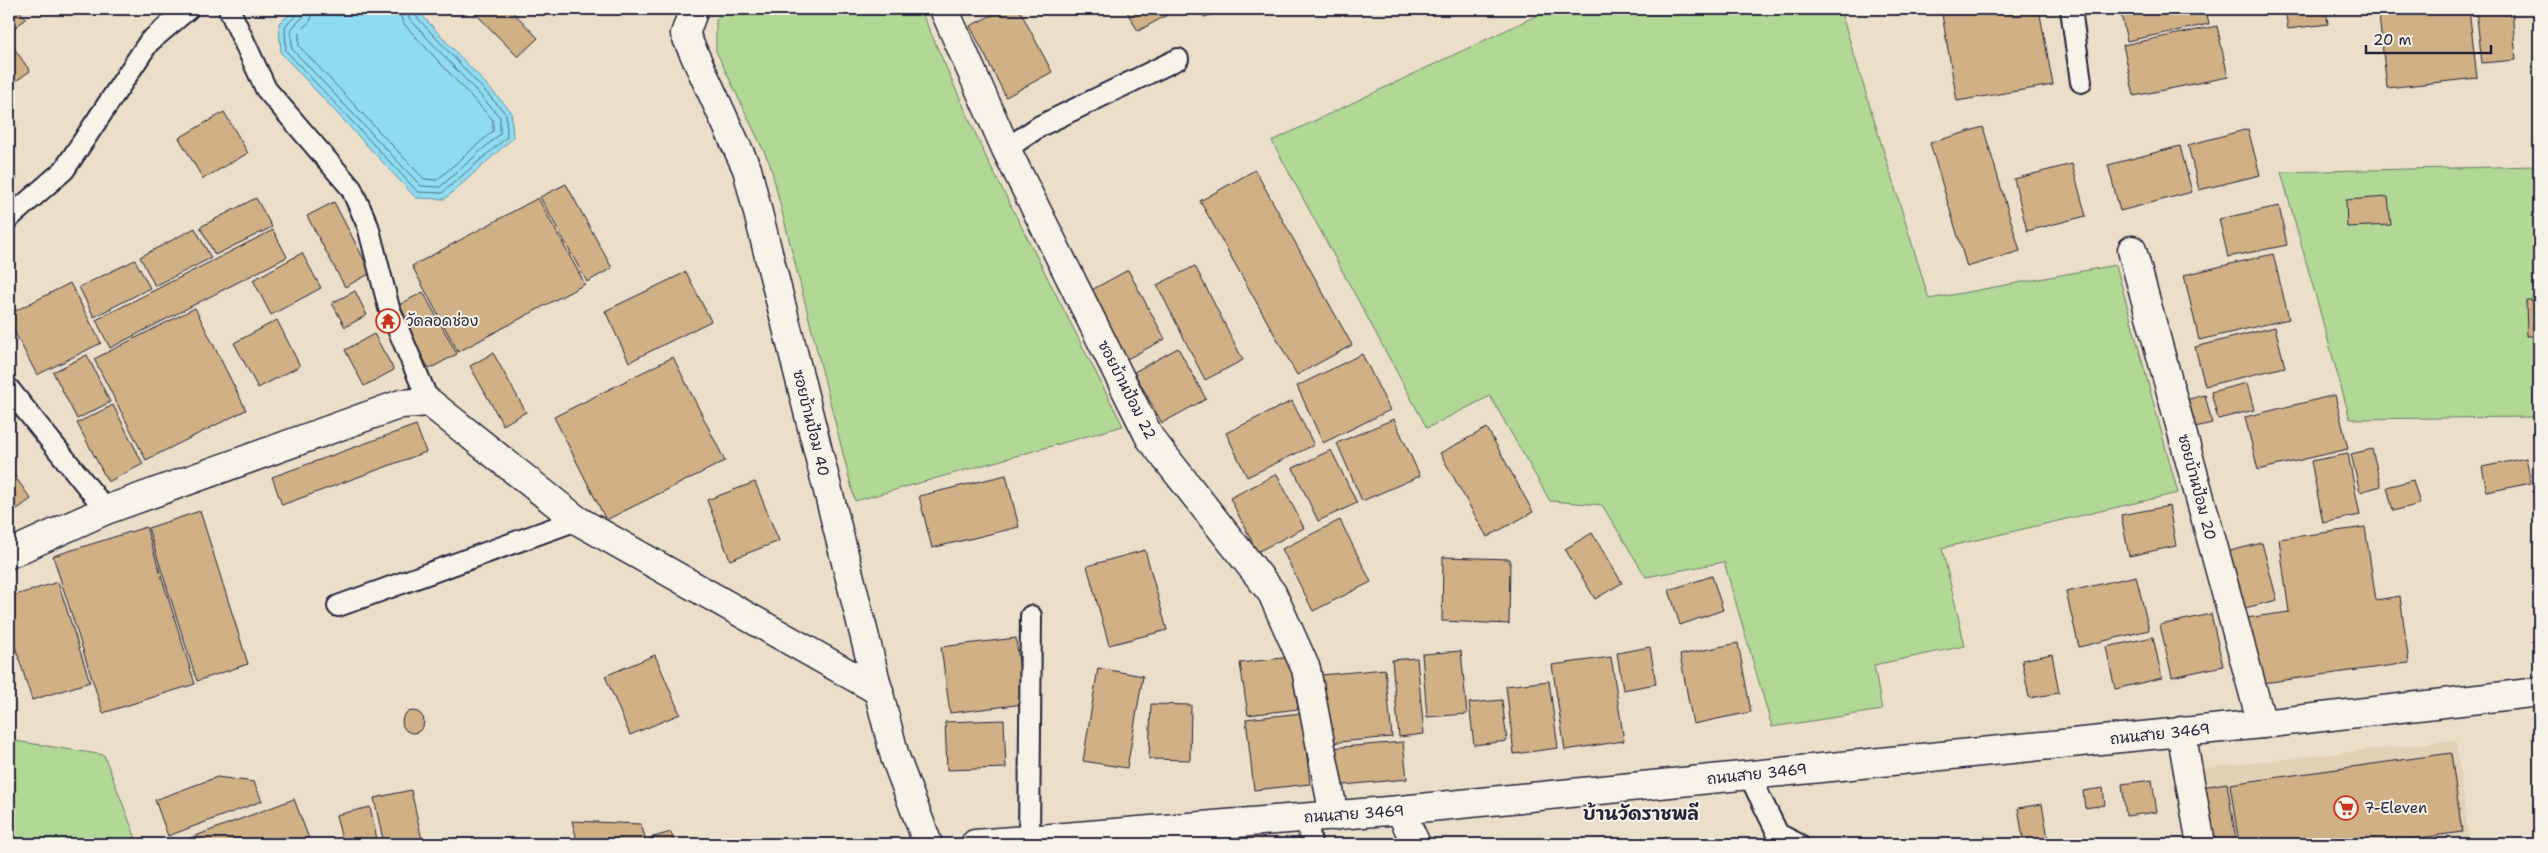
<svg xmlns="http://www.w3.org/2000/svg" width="2548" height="853" viewBox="0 0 2548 853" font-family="'Shantell Sans','Playpen Sans Thai',sans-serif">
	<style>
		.built { fill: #e3d1b5 }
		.green { fill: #b1d894; stroke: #6a7d68 }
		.water { fill: #8fdbef; stroke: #6391a7 }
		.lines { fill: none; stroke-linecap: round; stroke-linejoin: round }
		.shore { stroke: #4e6c83; stroke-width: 1 }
		.building { fill: #d0b084; stroke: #22223b }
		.service-casing { stroke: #22223b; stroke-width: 24 }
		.minor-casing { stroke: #22223b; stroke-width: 31 }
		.tertiary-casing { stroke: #22223b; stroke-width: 31 }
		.service { stroke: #f7f3e8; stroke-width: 20 }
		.minor { stroke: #f7f3e8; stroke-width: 28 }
		.tertiary { stroke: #f7f3e8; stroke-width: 28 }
		.labels { text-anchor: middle; stroke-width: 4; stroke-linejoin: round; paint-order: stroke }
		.poi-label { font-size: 15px; fill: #22223b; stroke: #f7f3e8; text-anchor: start }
		.street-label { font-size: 15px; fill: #22223b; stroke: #f7f3e8 }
		.quarter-label { font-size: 18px; font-weight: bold; fill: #22223b; stroke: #f7f3e8 }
	</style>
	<rect width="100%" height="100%" fill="#ebdfca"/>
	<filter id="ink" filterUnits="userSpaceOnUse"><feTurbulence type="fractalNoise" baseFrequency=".02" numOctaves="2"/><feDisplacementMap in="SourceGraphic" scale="10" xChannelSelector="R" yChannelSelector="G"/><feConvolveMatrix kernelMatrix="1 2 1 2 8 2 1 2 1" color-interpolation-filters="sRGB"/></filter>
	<g filter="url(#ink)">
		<path class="built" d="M2456,740L2468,836L2410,844H2207L2195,769Z"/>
		<g class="green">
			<path d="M724,9H920L986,157L1123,426L855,501L770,164L716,51V20Z"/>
			<path d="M1539,9H1840L1929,299L2116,265L2178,493L1942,548L1965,646L1874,665L1882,710L1772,727L1724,562L1646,577L1602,505L1550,501L1490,396L1427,428L1272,141L1540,14Z"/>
			<path d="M2536,166V417L2350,419L2281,172Z"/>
			<path d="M9,740L104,755L138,844H9Z"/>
		</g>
		<path class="water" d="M297,9H416L511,111L513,138L445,199L416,198L281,53L279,23Z"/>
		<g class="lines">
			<g class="shore">
				<path d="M299,9L298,14L285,26L286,51L418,192L442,193L507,137L506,114L414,14L412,9"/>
				<path d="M306,9L303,17L291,29L292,49L421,186L440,187L500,134V117L409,18L406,9"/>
				<path d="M313,9L311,20L299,32V46L424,179L437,180L493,131V120L403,23L398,9"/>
			</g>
		</g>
		<g class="building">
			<path d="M9,9H18L26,19L9,32Z"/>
			<path d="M471,9H510L538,38L518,57Z"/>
			<path d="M1004,9H1019L1052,72L1006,97L970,26Z"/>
			<path d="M1125,9H1178L1138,31Z"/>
			<path d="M1201,9H1229V10L1204,17Z"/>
			<path d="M1941,9H2039L2053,85L1957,101Z"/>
			<path d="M2120,9H2206L2209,24L2127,41Z"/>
			<path d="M2285,9H2326L2328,24L2288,29Z"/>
			<path d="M2442,9H2469L2477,78L2387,88L2379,16Z"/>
			<path d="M2476,9H2512L2516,60L2482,63Z"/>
			<path d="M2217,26L2228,77L2134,96L2123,45Z"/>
			<path d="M9,41L30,71L9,86Z"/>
			<path d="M224,112L248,153L203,179L179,138Z"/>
			<path d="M1983,127L2020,251L1967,267L1930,143Z"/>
			<path d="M2248,129L2260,175L2199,190L2188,145Z"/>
			<path d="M2180,146L2192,192L2120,211L2108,165Z"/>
			<path d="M2072,164L2086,216L2027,231L2014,179Z"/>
			<path d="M9,165L17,179L9,184Z"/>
			<path d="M1255,170L1352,345L1297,375L1200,201Z"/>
			<path d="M566,184L612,268L587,282L540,197Z"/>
			<path d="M2388,197L2391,225L2347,227L2346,200Z"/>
			<path d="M256,198L272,227L215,255L200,227Z"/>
			<path d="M538,198L585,284L458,352L412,266Z"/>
			<path d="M334,202L371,273L345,287L307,216Z"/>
			<path d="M2279,206L2287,245L2228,257L2219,219Z"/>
			<path d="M195,228L211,258L155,286L140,257Z"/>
			<path d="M273,230L287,257L110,348L96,320Z"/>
			<path d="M302,253L321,288L271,315L253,280Z"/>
			<path d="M2273,254L2289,319L2199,340L2184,275Z"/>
			<path d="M135,260L150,288L94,317L79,287Z"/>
			<path d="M1195,266L1243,360L1205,380L1157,285Z"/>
			<path d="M1128,270L1165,339L1125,360L1088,292Z"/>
			<path d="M686,272L711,321L629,362L605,311Z"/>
			<path d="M70,283L101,343L37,375L9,321V314Z"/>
			<path d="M355,291L367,315L345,327L332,303Z"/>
			<path d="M423,292L457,354L429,369L395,307Z"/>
			<path d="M2526,300H2539V336H2527Z"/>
			<path d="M195,308L246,410L146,460L94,359Z"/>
			<path d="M277,320L300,366L258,388L234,343Z"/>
			<path d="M2275,327L2285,367L2205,386L2195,347Z"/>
			<path d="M374,334L394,370L364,386L345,350Z"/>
			<path d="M1178,348L1206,399L1162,423L1134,372Z"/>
			<path d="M493,353L526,412L503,425L470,366Z"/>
			<path d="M1362,354L1390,410L1323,443L1297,386Z"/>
			<path d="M87,355L110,402L77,419L53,372Z"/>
			<path d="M673,357L725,461L606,520L554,417Z"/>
			<path d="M2247,383L2254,410L2218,419L2211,392Z"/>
			<path d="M2205,395L2212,423L2187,429L2181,401Z"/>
			<path d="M2335,395L2348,449L2258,470L2245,417Z"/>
			<path d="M1292,401L1314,445L1247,477L1226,433Z"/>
			<path d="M113,405L143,464L108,482L77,423Z"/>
			<path d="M1394,419L1420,476L1362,501L1337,443Z"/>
			<path d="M416,425L426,452L282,505L272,477Z"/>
			<path d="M1487,428L1533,512L1487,537L1440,453Z"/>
			<path d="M2372,449L2381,486L2360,492L2351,454Z"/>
			<path d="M1331,450L1357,503L1318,521L1293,468Z"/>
			<path d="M2348,454L2360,515L2323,523L2311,461Z"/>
			<path d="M2526,458L2531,483L2487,492L2482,467Z"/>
			<path d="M11,471L31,499L9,515V473Z"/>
			<path d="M1277,474L1304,528L1257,552L1230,498Z"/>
			<path d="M1006,475L1019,527L932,548L919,496Z"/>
			<path d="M2413,480L2420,504L2393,511L2387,487Z"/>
			<path d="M755,482L779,541L730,560L707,500Z"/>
			<path d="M2169,506L2176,546L2129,556L2121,515Z"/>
			<path d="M200,511L248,664L197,681L148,528Z"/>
			<path d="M1340,520L1371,582L1313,611L1282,549Z"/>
			<path d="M146,527L195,684L103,713L53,556Z"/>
			<path d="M2365,527L2376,600L2400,596L2409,663L2256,684L2246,618L2289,612L2279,539Z"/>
			<path d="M1592,533L1622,583L1595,599L1565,549Z"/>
			<path d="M2262,543L2277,600L2241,609L2226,552Z"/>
			<path d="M1145,550L1167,630L1109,645L1087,566Z"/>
			<path d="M1443,557L1510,559L1509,624L1442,621Z"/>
			<path d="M1712,576L1723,610L1680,625L1669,590Z"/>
			<path d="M2136,576L2149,630L2079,647L2066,592Z"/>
			<path d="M58,582L90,682L32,700L9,627V597Z"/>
			<path d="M2211,614L2223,666L2172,677L2160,625Z"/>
			<path d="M2153,637L2162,678L2115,689L2106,647Z"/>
			<path d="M1016,638L1024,704L950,713L941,647Z"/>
			<path d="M1738,643L1751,712L1693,724L1680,655Z"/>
			<path d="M1650,647L1656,684L1623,690L1617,653Z"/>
			<path d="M1461,651L1467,714L1427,717L1422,654Z"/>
			<path d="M2052,654L2059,693L2029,698L2022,660Z"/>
			<path d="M655,655L680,714L630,735L605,676Z"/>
			<path d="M1291,657L1298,709L1248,715L1240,663Z"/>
			<path d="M1611,657L1624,741L1565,750L1552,665Z"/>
			<path d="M1417,658L1424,734L1399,737L1392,660Z"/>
			<path d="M1098,668L1143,676L1127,768L1083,761Z"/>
			<path d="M1385,669L1392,737L1328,743L1321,675Z"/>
			<path d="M1549,681L1558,748L1514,754L1506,686Z"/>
			<path d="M1502,700L1507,741L1474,745L1469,703Z"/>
			<path d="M1151,704L1191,705L1190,760L1149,759Z"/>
			<circle cx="413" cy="722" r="11"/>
			<path d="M1302,713L1310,784L1254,790L1246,719Z"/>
			<path d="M1004,720L1006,768L947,770L945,722Z"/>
			<path d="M1403,742L1407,779L1334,786L1330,748Z"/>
			<path d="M2451,753L2462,832L2376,844H2239L2230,784Z"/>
			<path d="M217,777L254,782L262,801L168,836L155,800Z"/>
			<path d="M2152,780L2157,812L2126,816L2122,784Z"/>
			<path d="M2227,783L2236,840L2210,843L2202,787Z"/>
			<path d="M2103,788L2105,805L2085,808L2083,791Z"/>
			<path d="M411,790L423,844H384L374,798Z"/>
			<path d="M294,799L311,844H174Z"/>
			<path d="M2042,804L2049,844H2024L2018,808Z"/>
			<path d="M370,807L378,844H343L336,815Z"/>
			<path d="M572,821L641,824L647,844H578Z"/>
			<path d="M671,832L675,844H652L650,838Z"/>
			<path d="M1669,836L1672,844H1648Z"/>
			<path d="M1986,837L1987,844H1923Z"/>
		</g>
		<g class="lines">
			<g class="service-casing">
				<g id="service">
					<path d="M229,9L266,89L351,188L368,226L389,308L429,402"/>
					<path d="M2071,9L2081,82"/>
					<path d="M1006,149L1040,126L1178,59"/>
					<path d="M9,218L64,170L149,42L188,9"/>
					<path d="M9,389L106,510"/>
					<path d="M338,606L577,520"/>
					<path d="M1749,775L1778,834L1798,844"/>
					<path d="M1307,817L1311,844"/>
					<path d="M1029,840L1031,616"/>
				</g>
			</g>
			<g class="minor-casing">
				<g id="minor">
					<path d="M694,9L685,34L747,169L895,757L928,844"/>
					<path d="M944,9L1006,149L1150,438L1272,593L1306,669L1334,816"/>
					<path d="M2132,250L2262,724"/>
					<path d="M9,554L106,510L401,404L429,402L577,520L879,691"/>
					<path d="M2181,731L2201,844"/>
					<path d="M1400,810L1416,844"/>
				</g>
			</g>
			<g class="tertiary-casing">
				<path id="tertiary" d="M975,844L1400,810L2262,724L2539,692"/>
			</g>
			<use href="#service" class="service"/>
			<use href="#minor" class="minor"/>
			<use href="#tertiary" class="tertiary"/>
		</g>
	</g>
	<defs>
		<g id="temple-ring" transform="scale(1.25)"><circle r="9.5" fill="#f7f3e8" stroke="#c8321e" stroke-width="1.5"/><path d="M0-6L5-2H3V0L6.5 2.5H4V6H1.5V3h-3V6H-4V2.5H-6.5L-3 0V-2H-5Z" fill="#c8321e"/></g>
		<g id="supermarket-ring" transform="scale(1.25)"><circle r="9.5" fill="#f7f3e8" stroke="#c8321e" stroke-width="1.5"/><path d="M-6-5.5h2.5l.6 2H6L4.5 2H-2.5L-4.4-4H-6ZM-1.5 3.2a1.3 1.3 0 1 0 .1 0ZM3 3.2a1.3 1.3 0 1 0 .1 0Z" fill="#c8321e"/></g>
	</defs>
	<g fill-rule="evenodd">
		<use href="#temple-ring" x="388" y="321"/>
		<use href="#supermarket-ring" x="2346" y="808"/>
	</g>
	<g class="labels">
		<g class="poi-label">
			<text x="406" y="326">วัดลอดช่อง</text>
			<text x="2364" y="813">7-Eleven</text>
		</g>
		<g class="street-label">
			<text transform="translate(1127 390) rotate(63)" y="5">ซอยบ้านป้อม 22</text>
			<text transform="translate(811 423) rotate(76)" y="5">ซอยบ้านป้อม 40</text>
			<text transform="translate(2197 487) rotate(75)" y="5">ซอยบ้านป้อม 20</text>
			<text transform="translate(2160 734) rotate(-6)" y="5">ถนนสาย 3469</text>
			<text transform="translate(1757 774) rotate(-6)" y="5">ถนนสาย 3469</text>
			<text transform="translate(1354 814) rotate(-4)" y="5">ถนนสาย 3469</text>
		</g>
		<g class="quarter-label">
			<text x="1641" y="820">บ้านวัดราชพลี</text>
		</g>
	</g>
	<rect width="2548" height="853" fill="none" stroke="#f7f3e8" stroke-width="30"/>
	<rect x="15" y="15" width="2518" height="823" fill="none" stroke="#22223b" stroke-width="2" filter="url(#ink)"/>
	<path d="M2366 45v8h125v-8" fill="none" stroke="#22223b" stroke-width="2.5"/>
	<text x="2373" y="45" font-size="15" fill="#22223b" stroke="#f7f3e8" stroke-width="4" paint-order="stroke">20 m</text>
</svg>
